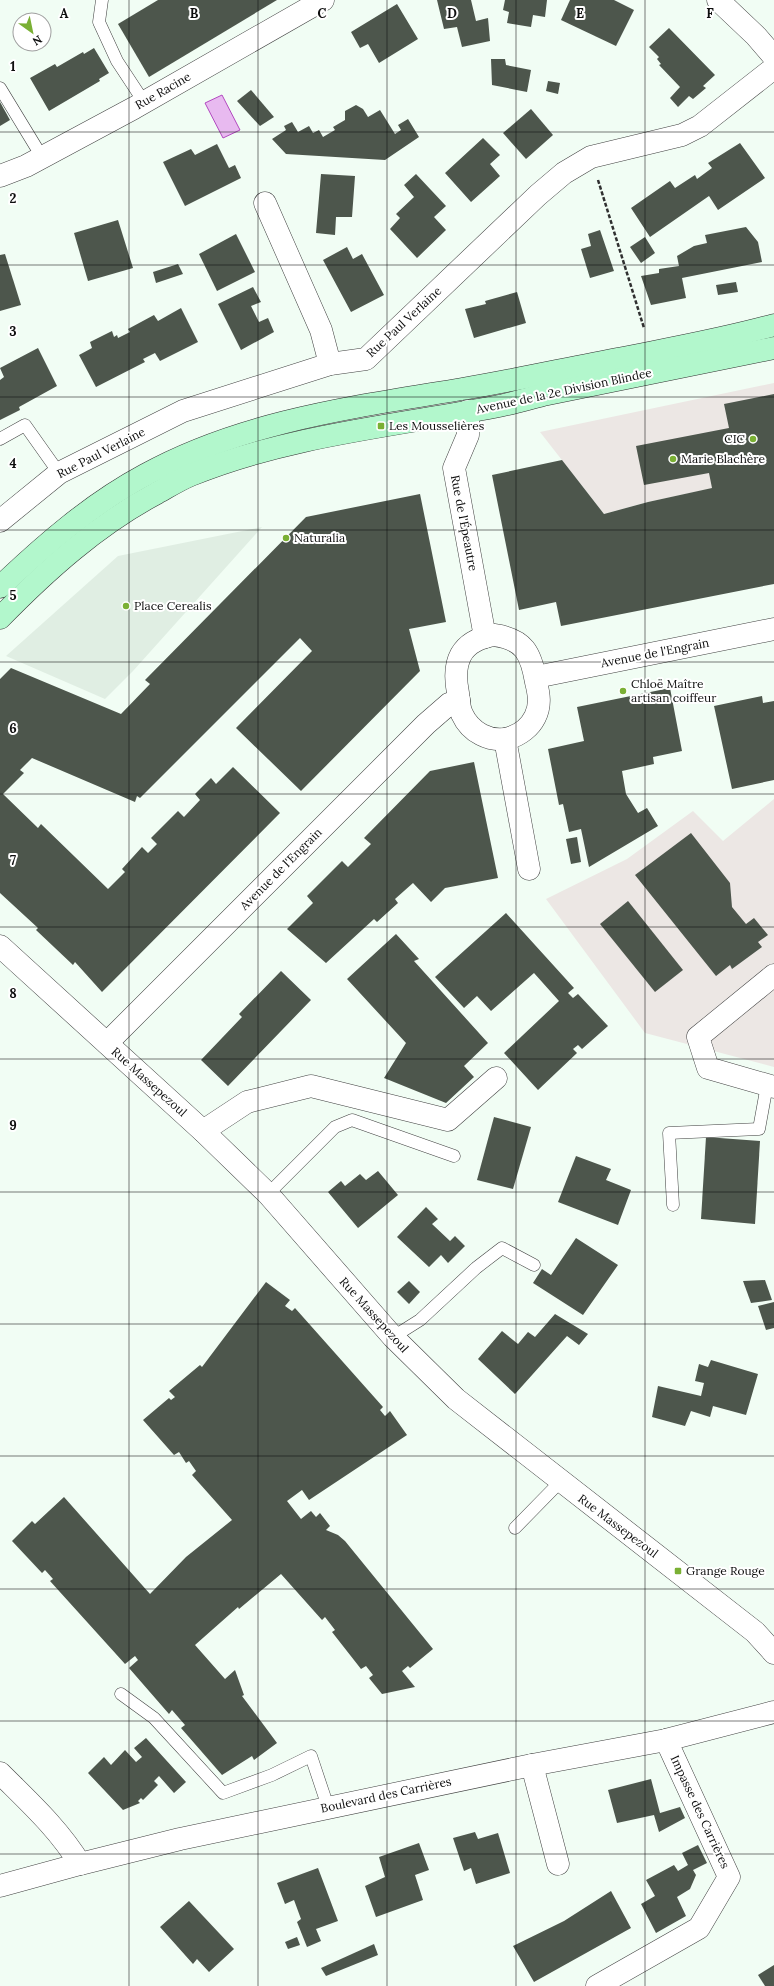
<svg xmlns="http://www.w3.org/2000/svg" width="774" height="1986" viewBox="0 0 774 1986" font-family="Lora,serif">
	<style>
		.industrial { fill: #ece7e4 }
		.plaza { fill: #e0eee3 }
		.water { fill: #e8baf0; stroke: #b249c0 }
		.building { fill: #4d564c }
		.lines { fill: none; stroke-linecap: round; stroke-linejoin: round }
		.service-casing { stroke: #414141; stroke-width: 13 }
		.minor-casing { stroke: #414141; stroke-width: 23 }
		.tertiary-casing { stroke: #414141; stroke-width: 23 }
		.secondary-casing { stroke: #303030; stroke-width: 23 }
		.path { stroke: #303030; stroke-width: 2.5; stroke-dasharray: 4 2; stroke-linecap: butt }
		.service { stroke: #fff; stroke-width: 12 }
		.minor { stroke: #fff; stroke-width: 22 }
		.tertiary { stroke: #fff; stroke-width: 22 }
		.secondary { stroke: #b2f7cc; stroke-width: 22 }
		.grid { fill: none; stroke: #0e0e0e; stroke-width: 1; stroke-opacity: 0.55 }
		.poi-dot { fill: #7ab034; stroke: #fff; stroke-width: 1.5 }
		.labels { text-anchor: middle; stroke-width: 4; stroke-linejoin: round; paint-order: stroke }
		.street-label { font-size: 12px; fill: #0e0e0e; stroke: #fff }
		.poi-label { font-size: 12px; fill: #0e0e0e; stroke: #fff; text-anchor: start }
		.grid-label { font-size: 13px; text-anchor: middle; font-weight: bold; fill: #0e0e0e; stroke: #fff; stroke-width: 4; stroke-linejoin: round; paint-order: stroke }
	</style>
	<rect width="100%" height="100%" fill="#f1fdf4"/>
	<g class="industrial">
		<path d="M774,383V475L648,502L604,514L540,432Z"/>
		<path d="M774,799V1067L645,1033L546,899L627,859L693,811L723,841Z"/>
	</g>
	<path class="plaza" d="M262,527L133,671L105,699L6,656L118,556Z"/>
	<path class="water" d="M222,95L240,130L223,138L205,103Z"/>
	<g class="building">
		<path d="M158,0H277L149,77L118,24Z"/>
		<path d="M437,0H471L476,21L488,18L490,41L462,47L457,27L444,29Z"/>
		<path d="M505,0H547L545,17L533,15L531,27L507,23L509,12L503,10Z"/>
		<path d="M570,0H614L634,10L616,46L561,20Z"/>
		<path d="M397,4L418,39L379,63L368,44L360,48L351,32Z"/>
		<path d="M669,28L715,75L703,86L706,88L693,99L689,96L678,107L670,98L680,87L659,65L661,64L657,59L659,57L649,47Z"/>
		<path d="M94,48L109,73L99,79L100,81L49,111L30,78L55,64L57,67L83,52L84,54Z"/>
		<path d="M491,59H505L506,65L531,70L527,92L492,85Z"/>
		<path d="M548,81L560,83L558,94L546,91Z"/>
		<path d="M251,90L274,117L260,126L237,101Z"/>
		<path d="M0,102L10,120L0,126Z"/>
		<path d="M356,105L363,109L368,117L380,110L395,134L401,130L398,125L408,119L419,137L385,160L286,154L272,139L286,130L284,126L292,122L298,132L309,126L313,133L319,130L323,137L335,130L333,127L345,120V111Z"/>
		<path d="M531,109L553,135L526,159L503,133Z"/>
		<path d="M483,138L500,155L490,164L500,176L471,202L445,173Z"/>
		<path d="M740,143L765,178L718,210L709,196L650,237L631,208L670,181L675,188L695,175L697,179L712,168L708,163Z"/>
		<path d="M217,144L229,168L235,165L241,178L185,206L163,162L191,149L195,155Z"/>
		<path d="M321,174L355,176L352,217H336L335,235L316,233Z"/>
		<path d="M416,174L446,206L434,217L446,230L417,258L390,229L400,218L396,214L414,197L404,185Z"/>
		<path d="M118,220L133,268L88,281L74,233Z"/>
		<path d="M746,227L758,242L762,262L682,278L686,298L651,305L641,276L659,273V269L679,266L677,256L694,246L707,243L705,235Z"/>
		<path d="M600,230L614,271L590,278L581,249L591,246L588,234Z"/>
		<path d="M236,234L255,272L217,291L199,254Z"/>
		<path d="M645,237L655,253L641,263L630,247Z"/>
		<path d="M347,247L353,259L362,254L384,295L351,312L323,260Z"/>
		<path d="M5,254L21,305L0,311V255Z"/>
		<path d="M178,264L183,274L156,283L153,272Z"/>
		<path d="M736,282L738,292L718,295L716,285Z"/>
		<path d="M253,287L261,302L251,306L259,322L268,318L274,332L241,350L218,304Z"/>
		<path d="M517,292L526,323L474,338L465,309L486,304L485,301Z"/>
		<path d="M181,308L198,342L160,361L155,353L143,359L145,362L96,387L79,355L92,348L90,342L112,331L114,337L117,335L118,338L130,332L128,329L154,315L158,321Z"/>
		<path d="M38,348L57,386L19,407L20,410L0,420V380L4,377L0,368Z"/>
		<path d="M774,394V584L561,626L556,602L519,610L492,475L562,460L604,514L648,502L712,488L709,473L644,485L636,446L729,428L724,404Z"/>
		<path d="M420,494L446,622L409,629L420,671L301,791L236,728L312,651L300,638L140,798L137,796L135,802L32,758L20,770L24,773L3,794L38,828L41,824L108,889L125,872L122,869L142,847L148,853L157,844L151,838L178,811L184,817L200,800L195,794L211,778L216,784L233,767L280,813L102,992L75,962L73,965L36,930L38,928L0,893V679L11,668L121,714L150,684L145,680L306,517Z"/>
		<path d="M670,688L682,751L653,757L654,764L622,771L626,794L638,813L647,808L658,826L589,867L581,829L569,832L563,804L559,805L548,749L584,741L577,707Z"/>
		<path d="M762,696L763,703L774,701V780L732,789L714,706Z"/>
		<path d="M474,762L498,878L445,888L431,902L413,883L395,899L398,903L377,922L374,919L326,963L287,929L313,903L307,896L342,861L348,867L371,844L364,838L430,771Z"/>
		<path d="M691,833L730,883L732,907L746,924L754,918L768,935L758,942L762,947L732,969L730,965L716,976L635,875Z"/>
		<path d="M577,837L581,862L571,864L566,839Z"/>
		<path d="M628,901L683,970L655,992L600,924Z"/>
		<path d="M506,913L574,988L568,993L573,998L578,994L608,1026L582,1049L578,1045L573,1049L577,1053L538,1090L504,1053L559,1001L534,973L491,1011L477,996L464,1008L435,977Z"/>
		<path d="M396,934L419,959L414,961L488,1043L464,1066L474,1077L446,1103L384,1078L406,1043L347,979Z"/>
		<path d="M281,971L311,1000L228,1086L201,1060L242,1017L239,1014Z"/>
		<path d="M494,1117L531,1127L513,1189L477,1180Z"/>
		<path d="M706,1137L760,1141L755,1224L701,1219Z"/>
		<path d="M576,1156L611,1169L606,1180L631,1190L618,1225L558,1202Z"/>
		<path d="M378,1171L398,1195L358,1228L328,1192L341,1181L345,1186L360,1174L366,1180Z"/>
		<path d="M426,1207L438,1219L432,1224L450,1241L455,1236L465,1246L448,1263L441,1255L429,1267L397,1237Z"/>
		<path d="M576,1238L618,1265L583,1315L533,1283L542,1269L551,1275Z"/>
		<path d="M765,1280L772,1300L751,1303L743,1281Z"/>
		<path d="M409,1281L420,1292L409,1304L397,1292Z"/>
		<path d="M266,1282L290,1300L285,1306L292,1311L295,1308L383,1407L380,1410L385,1416L390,1411L407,1435L309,1500L302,1490L287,1501L301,1519L311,1511L316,1517L320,1513L330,1526L326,1530L338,1535L345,1541L433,1649L410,1668L408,1666L402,1671L415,1687L382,1694L369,1678L373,1675L366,1666L361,1669L332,1632L335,1630L325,1617L322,1620L281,1574L239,1609L238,1607L195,1645L225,1679L235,1670L244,1695L242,1696L277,1743L254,1760L252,1756L222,1775L181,1728L185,1725L172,1710L169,1714L129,1668L138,1660L135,1656L125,1664L50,1581L53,1579L45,1570L42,1573L12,1541L32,1521L35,1524L64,1497L150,1594L186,1557L232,1520L192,1475L196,1471L189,1461L186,1463L179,1452L174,1455L143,1420L169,1398L171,1400L175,1397L169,1391L200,1365L202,1367Z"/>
		<path d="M774,1302V1328L766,1330L758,1306Z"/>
		<path d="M555,1314L588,1334L579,1345L567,1336L515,1394L478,1359L502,1331L518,1344L528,1332L535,1337Z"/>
		<path d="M711,1360L758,1374L746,1415L713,1406L710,1417L691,1411L685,1426L652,1417L658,1386L701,1396L704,1383L695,1381L699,1364L708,1367Z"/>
		<path d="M146,1738L186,1782L174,1793L159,1776L154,1781L158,1785L143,1800L141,1798L138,1801L140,1803L123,1810L88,1773L104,1757L111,1765L125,1750L136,1762L142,1757L134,1748Z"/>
		<path d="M651,1779L660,1813L680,1807L685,1818L659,1832L654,1815L617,1823L608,1790Z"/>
		<path d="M475,1832L478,1839L498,1833L510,1873L476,1884L471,1868L464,1871L453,1838Z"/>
		<path d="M419,1843L429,1870L415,1875L423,1900L376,1917L365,1886L385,1877L379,1857Z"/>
		<path d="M698,1845L707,1863L693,1870L696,1875L690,1889L677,1897L686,1916L656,1933L641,1904L655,1896L646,1880L674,1865L678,1871L688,1865L682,1853Z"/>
		<path d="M318,1868L338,1921L316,1929L321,1941L307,1947L297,1922L301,1919L294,1900L285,1904L277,1883Z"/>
		<path d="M611,1891L631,1928L534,1982L513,1946L564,1921Z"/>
		<path d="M189,1901L234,1949L209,1972L197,1959L193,1964L160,1927Z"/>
		<path d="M297,1937L300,1945L288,1949L285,1942Z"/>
		<path d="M374,1944L378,1955L326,1976L321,1968Z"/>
		<path d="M774,1965V1986H765L758,1975Z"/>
	</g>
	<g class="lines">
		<g class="service-casing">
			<g id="service">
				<path d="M102,0L99,22L117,61L144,102"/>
				<path d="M0,88L42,157"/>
				<path d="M0,439L25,425L59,473"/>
				<path d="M268,1194L335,1127L352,1120L454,1156"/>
				<path d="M673,1205L669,1133L759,1129L767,1085"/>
				<path d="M393,1337L420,1320L476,1268L502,1248L534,1265"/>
				<path d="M515,1528L561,1481"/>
				<path d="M121,1694L154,1718L223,1793L272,1775L311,1756L328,1807"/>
			</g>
		</g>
		<g class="minor-casing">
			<g id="minor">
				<path d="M718,0L756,36L774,57"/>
				<path d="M0,176L26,166L134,108L323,0"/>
				<path d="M265,203L321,330L330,364"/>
				<path d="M468,411V435L454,468L485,637"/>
				<path d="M0,521L59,473L183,411L330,364L366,359L538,195L564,173L591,157L682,135L700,126L774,68"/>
				<path d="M494,635C524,639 531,653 536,682C539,694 541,705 535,717C530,727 520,735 509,738C490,743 470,732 462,714C459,708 459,700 458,693C452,662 460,641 494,635Z"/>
				<path d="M536,677L774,629"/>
				<path d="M505,739L529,869"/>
				<path d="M0,946L203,1131L268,1194L393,1337L456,1399L755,1632L774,1653"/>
				<path d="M774,975L698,1037L708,1068L774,1087"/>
				<path d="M107,1043L426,724L449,704L459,700"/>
				<path d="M203,1131L247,1102L311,1086L448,1120L496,1078"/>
				<path d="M532,1765L558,1864"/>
				<path d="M0,1773C28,1801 59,1829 80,1864"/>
				<path d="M597,1986L699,1928L729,1877L666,1740"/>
			</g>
		</g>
		<g class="tertiary-casing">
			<path id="tertiary" d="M0,1886L80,1864L180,1839L532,1765L666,1740L774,1712"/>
		</g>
		<g class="secondary-casing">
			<g id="secondary">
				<path d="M0,587C44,545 91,504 145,475C243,421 354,407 462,389C516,380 569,368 623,358C673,348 724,339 774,325"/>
				<path d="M0,618C47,570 97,525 157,493C168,487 179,480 191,475C287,436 392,426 494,407C510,404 527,399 543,395C620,379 697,363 774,348"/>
			</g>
		</g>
		<path class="path" d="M598,180L644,328"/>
		<use href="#service" class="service"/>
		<use href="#minor" class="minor"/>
		<use href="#tertiary" class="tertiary"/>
		<use href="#secondary" class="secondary"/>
	</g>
	<path class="grid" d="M129,0V1986M258,0V1986M387,0V1986M516,0V1986M645,0V1986M0,132H774M0,265H774M0,397H774M0,530H774M0,662H774M0,794H774M0,927H774M0,1059H774M0,1192H774M0,1324H774M0,1456H774M0,1589H774M0,1721H774M0,1854H774"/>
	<g class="poi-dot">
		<rect x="377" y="422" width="8" height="8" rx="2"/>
		<circle cx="753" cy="439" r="4"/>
		<circle cx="673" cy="459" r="4"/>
		<circle cx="286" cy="538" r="4"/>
		<circle cx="126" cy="606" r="4"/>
		<circle cx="623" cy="691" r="4"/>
		<rect x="674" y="1567" width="8" height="8" rx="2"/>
	</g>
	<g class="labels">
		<g class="street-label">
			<text transform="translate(163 91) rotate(-30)" y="4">Rue Racine</text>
			<text transform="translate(404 322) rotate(-43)" y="4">Rue Paul Verlaine</text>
			<text transform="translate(564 391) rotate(-12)" y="4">Avenue de la 2e Division Blindee</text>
			<text transform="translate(101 453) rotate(-27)" y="4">Rue Paul Verlaine</text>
			<text transform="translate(464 523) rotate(79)" y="4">Rue de l'Épeautre</text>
			<text transform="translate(655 653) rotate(-11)" y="4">Avenue de l'Engrain</text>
			<text transform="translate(281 869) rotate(-45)" y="4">Avenue de l'Engrain</text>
			<text transform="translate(149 1082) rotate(42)" y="4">Rue Massepezoul</text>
			<text transform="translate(374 1315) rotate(48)" y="4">Rue Massepezoul</text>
			<text transform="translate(618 1526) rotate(37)" y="4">Rue Massepezoul</text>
			<text transform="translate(386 1795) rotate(-12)" y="4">Boulevard des Carrières</text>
			<text transform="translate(700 1812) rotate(65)" y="4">Impasse des Carrières</text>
		</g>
		<g class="poi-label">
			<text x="389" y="430">Les Mousselières</text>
			<text x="745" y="443" text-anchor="end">CIC</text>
			<text x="681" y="463">Marie Blachère</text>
			<text x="294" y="542">Naturalia</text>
			<text x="134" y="610">Place Cerealis</text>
			<text x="631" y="688">Chloë Maître<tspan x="631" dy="14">artisan coiffeur</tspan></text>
			<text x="686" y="1575">Grange Rouge</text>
		</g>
	</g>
	<g class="grid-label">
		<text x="64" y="18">A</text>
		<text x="194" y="18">B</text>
		<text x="322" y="18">C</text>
		<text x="452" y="18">D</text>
		<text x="580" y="18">E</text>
		<text x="710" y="18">F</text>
		<text x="13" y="71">1</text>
		<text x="13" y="203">2</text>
		<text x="13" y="336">3</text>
		<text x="13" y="468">4</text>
		<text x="13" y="600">5</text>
		<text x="13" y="733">6</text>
		<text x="13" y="865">7</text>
		<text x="13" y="998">8</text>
		<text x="13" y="1130">9</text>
	</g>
	<g transform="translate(32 32) rotate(147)"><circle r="19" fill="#ffffff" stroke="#9f9f9f"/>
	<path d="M0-3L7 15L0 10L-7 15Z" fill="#7ab034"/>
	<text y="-6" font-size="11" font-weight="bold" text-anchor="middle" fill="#0e0e0e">N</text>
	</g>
</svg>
